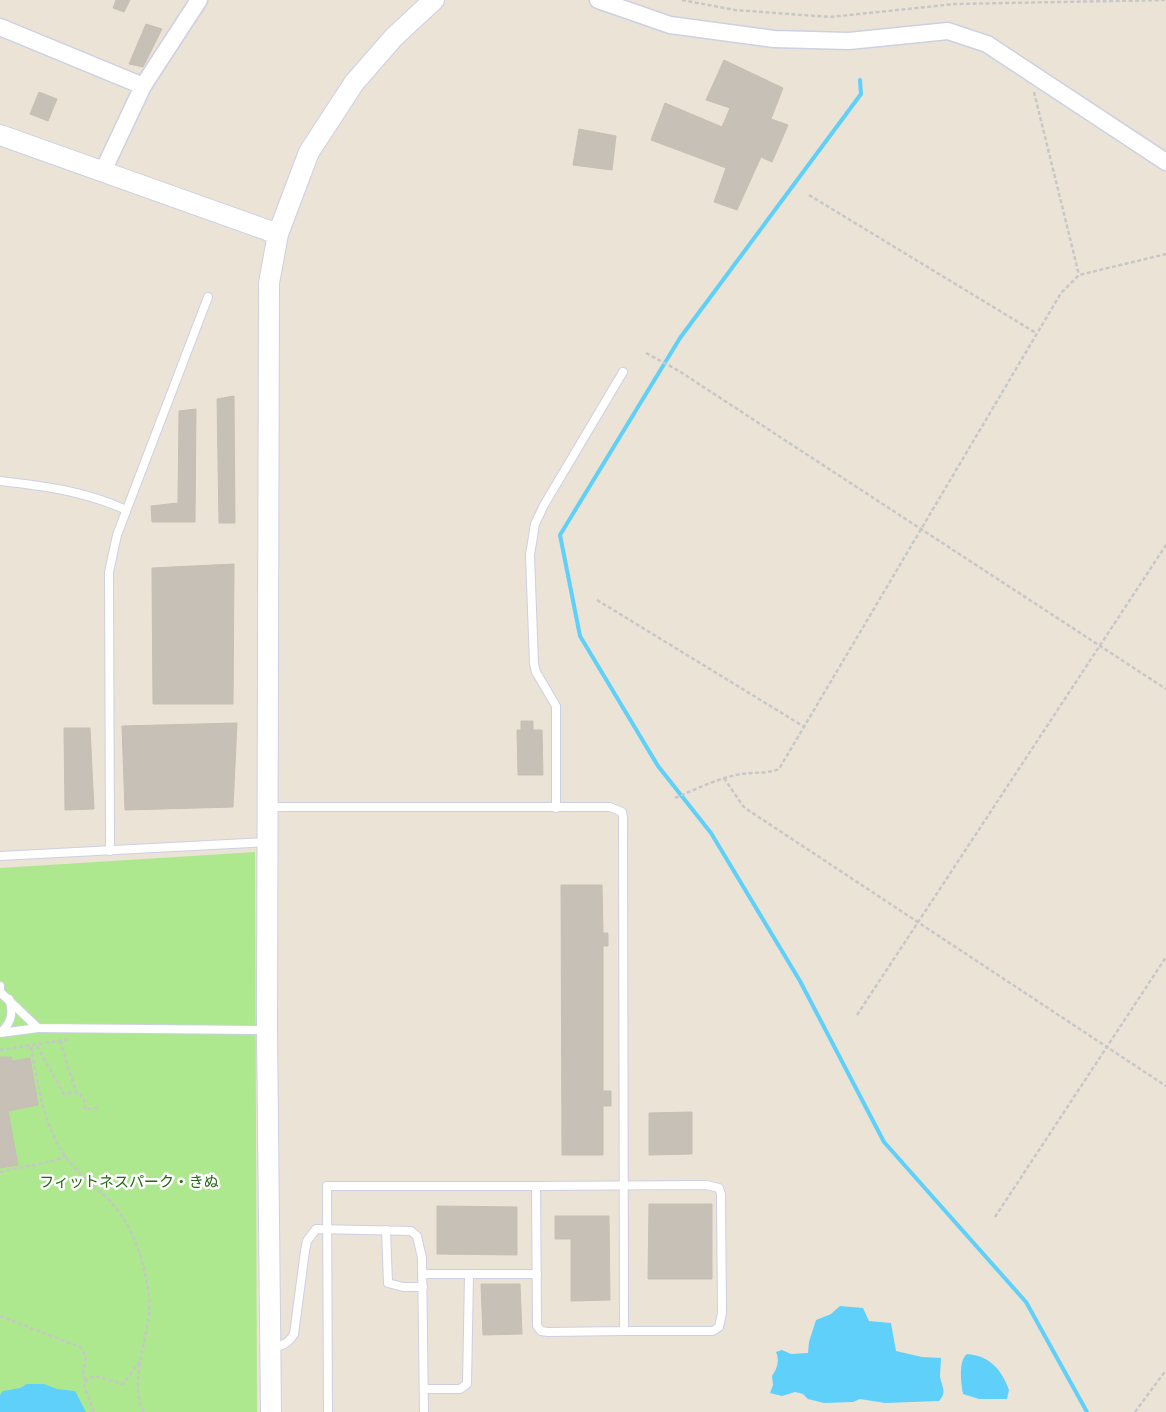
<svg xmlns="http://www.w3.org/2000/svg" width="1166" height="1412" viewBox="0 0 1166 1412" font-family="'Golos Text','Noto Sans JP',sans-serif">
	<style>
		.green { fill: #ade88e }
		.water { fill: #5fd0f9 }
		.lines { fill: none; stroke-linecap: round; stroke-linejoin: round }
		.stream { stroke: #5fd0f9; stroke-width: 4 }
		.building { fill: #c6c0b7; stroke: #c7bfb1 }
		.service-casing { stroke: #ccd0e2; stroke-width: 10 }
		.minor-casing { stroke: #ccd0e2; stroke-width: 19 }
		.tertiary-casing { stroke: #ccd0e2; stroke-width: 22 }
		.path { stroke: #c7c7c7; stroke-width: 2.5; stroke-dasharray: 4 2.5; stroke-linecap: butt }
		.service { stroke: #fff; stroke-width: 8 }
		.minor { stroke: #fff; stroke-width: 16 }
		.tertiary { stroke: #fff; stroke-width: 20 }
		.labels { text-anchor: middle; stroke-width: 5; stroke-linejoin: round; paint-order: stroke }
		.park-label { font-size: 15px; fill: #256913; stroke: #fff }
	</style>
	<rect width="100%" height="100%" fill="#ece3d7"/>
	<path class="green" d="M255,852L257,1412H0V868Z"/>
	<g class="water">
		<path d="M840,1306L863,1308L869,1321L891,1323L896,1351L922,1357L941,1358C941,1364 940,1370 940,1376C941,1385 948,1392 939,1401L885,1403L860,1399L853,1402L824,1403L808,1399L803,1394L795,1392L782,1396L770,1393L773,1385L772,1376C777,1369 780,1360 776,1352L782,1350L791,1354L808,1353L809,1342L816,1320L831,1314Z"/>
		<path d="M967,1354C990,1356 1001,1369 1009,1390L1007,1399H979L963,1394C961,1383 958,1361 967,1354Z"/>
		<path d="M27,1384H44L57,1389L75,1391L86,1412H0V1395L3,1391L20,1388Z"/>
	</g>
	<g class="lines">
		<path class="stream" d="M860,80L861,94L680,338L560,535L580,636L658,766L711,833L800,981L884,1142L1026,1302L1087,1412"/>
	</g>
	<g class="building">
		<path d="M116,0H130L124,12L113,8Z"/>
		<path d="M146,24L162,29L143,67L129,64Z"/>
		<path d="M724,60L783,88L771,119L788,125L772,162L761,157L737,210L714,202L726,168L651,140L665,103L722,127L730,108L706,100Z"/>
		<path d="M39,92L57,99L48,121L30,114Z"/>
		<path d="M579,129L616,136L612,170L573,165Z"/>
		<path d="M234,396L235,523H219L217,399Z"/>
		<path d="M196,409L195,522H152L151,506L178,503L179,411Z"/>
		<path d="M234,564L233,704H153L152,568Z"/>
		<path d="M521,721H533V730H542L543,775H518L517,730H521Z"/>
		<path d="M237,723L233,807L125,810L122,726Z"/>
		<path d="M64,728H90L94,809L65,810Z"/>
		<path d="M561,885H602L603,933H608V946H603V1091H611V1106H603V1155H562Z"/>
		<path d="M0,1057H11L12,1061L30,1058L38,1105L8,1111L18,1165L0,1168Z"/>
		<path d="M692,1112V1154L649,1155V1113Z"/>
		<path d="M649,1204H712V1279H648Z"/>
		<path d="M437,1206L517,1207V1255L437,1254Z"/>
		<path d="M555,1216H609L610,1300L571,1301V1239H555Z"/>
		<path d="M481,1284H520L522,1334L483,1335Z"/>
	</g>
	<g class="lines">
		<g class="service-casing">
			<g id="service">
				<path d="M0,481C44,486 85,491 126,510"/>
				<path d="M269,807H610L622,812L623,817L624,1331L548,1332L541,1331L537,1326L536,1186H327L328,1412"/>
				<path d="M556,808V706L536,672L534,664L530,555L535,524L544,505L623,372"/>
				<path d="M110,851L109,572L117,535L208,297"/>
				<path d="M0,856L268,842"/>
				<path d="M0,986V992L38,1028L266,1030"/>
				<path d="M0,1033L38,1028"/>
				<path d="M0,1033C11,1024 14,1012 9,999"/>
				<path d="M536,1186L706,1185L719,1188L721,1194L722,1313L719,1327L713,1331H624"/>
				<path d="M386,1230L388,1283L403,1287H423"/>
				<path d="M423,1274H537"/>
				<path d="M271,1347C282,1346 288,1344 294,1334L305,1251L307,1241L316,1229L411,1231L417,1236L422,1258L424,1412"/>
				<path d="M424,1389H460L467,1384L469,1275"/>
			</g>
		</g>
		<g class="minor-casing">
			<g id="minor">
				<path d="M598,0L670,25L774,39L849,41L948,31L987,44L1166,162"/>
				<path d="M0,27L143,86"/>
				<path d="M103,171L143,86L199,0"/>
			</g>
		</g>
		<g class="tertiary-casing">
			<g id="tertiary">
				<path d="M0,135L278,234"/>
				<path d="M271,1412L267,1030L269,283L278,234L309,152L354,83L394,37L434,0"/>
			</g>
		</g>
		<g class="path">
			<path d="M682,0L735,10L830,17L955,4L1166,0"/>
			<path d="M1034,92L1079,275"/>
			<path d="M809,195L1036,333"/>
			<path d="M646,353L679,371L1166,689"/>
			<path d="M597,600L803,726"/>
			<path d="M724,778L743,806L748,810L1166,1086"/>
			<path d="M675,798C696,789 718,778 741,774C754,772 766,774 779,769L1061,293L1079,275L1166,254"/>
			<path d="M857,1015L1166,545"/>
			<path d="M60,1041L76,1092"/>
			<path d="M37,1046L64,1094L78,1092L84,1099L85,1109L97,1108"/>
			<path d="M31,1047C38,1084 43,1124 65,1156C77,1173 93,1184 108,1199C127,1217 139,1247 145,1273C148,1286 150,1301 149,1315C146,1342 129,1388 144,1412"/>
			<path d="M0,1050L70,1039"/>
			<path d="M0,1172L57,1160L65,1156"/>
			<path d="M995,1217L1166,957"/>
			<path d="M0,1316L80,1347L86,1357L83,1371L85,1381"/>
			<path d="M94,1412L84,1386V1382L94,1376L123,1384L141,1360"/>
			<path d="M1135,1412L1166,1370"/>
		</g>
		<use href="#service" class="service"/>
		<use href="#minor" class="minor"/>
		<use href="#tertiary" class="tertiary"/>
	</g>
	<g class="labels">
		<g class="park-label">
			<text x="129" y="1187">フィットネスパーク・きぬ</text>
		</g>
	</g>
</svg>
